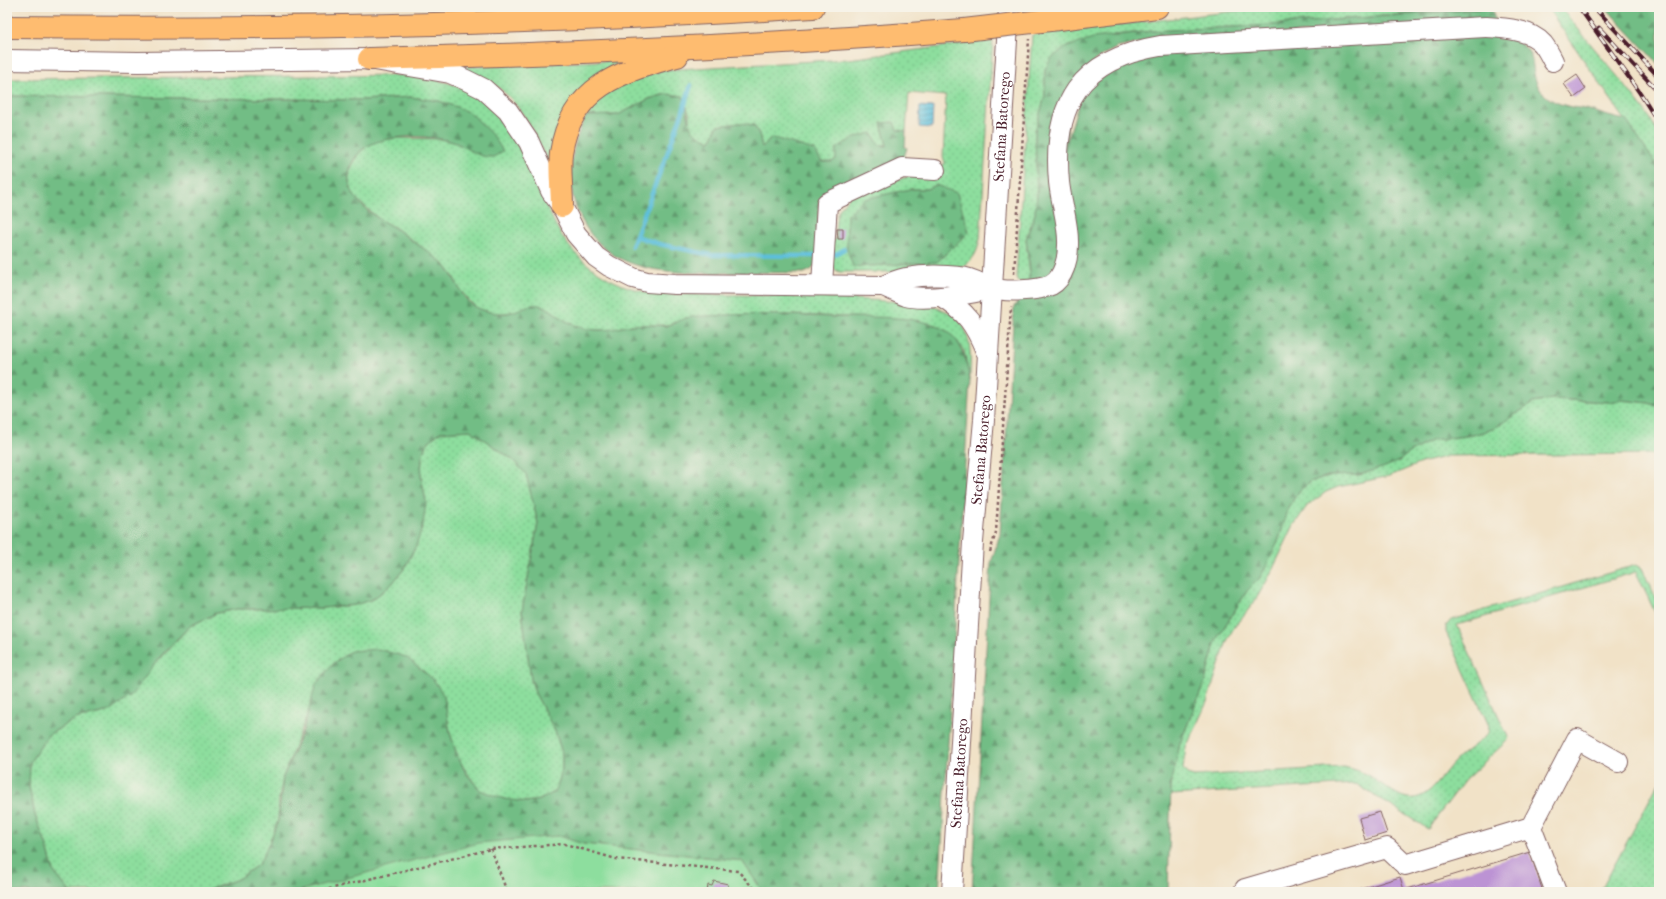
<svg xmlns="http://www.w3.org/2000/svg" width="1666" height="899" viewBox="0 0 1666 899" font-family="'IM FELL French Canon',serif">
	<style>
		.grass { fill: url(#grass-dots); stroke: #6c7e64; fill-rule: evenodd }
		.forest { fill: url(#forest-firs); stroke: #5e6e58 }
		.garden { fill: #8dde9e; stroke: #6c7e64 }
		.water { fill: url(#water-rules); stroke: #546f83 }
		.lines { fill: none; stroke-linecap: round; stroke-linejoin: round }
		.stream { stroke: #5dbfdb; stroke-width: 4.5 }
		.building { fill: #bc93d4 }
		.minor-casing { stroke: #846362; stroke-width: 22 }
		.highway-casing { stroke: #846362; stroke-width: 24 }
		.path { stroke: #846362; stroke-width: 2.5; stroke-dasharray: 3 3; stroke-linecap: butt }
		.minor { stroke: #fff; stroke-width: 20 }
		.highway { stroke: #febc70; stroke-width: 22 }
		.rail-casing { stroke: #4a1f2b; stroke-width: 4.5 }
		.rail { stroke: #f7f3e8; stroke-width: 3; stroke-dasharray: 9; stroke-linecap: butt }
		.highway-bridge-casing { stroke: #846362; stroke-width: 24; stroke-linecap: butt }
		.highway-bridge { stroke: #febc70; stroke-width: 22 }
		.labels { text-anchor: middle; stroke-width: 3.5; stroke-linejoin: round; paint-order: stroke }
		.street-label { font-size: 15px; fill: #4a1f2b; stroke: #f7f3e8 }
	</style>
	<defs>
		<pattern id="grass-dots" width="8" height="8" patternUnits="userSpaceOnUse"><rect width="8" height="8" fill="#8dde9e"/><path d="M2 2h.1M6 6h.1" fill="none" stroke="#7bbe88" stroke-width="1.8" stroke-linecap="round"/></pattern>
		<pattern id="forest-firs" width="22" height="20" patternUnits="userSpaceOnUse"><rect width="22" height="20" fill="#72bd85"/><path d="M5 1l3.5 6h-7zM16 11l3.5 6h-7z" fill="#60996d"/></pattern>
		<pattern id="water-rules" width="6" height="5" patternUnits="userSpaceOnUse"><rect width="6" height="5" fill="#5dbfdb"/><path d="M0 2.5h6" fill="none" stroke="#4f9bb2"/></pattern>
	</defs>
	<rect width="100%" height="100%" fill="#f7f3e8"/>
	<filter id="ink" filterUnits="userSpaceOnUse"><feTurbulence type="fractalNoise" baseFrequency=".025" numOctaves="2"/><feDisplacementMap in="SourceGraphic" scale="8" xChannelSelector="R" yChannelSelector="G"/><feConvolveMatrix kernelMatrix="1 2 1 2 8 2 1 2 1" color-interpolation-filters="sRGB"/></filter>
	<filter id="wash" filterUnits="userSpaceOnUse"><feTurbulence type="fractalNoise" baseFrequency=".012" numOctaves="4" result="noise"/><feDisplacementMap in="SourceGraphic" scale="16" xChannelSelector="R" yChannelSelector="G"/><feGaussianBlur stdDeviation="0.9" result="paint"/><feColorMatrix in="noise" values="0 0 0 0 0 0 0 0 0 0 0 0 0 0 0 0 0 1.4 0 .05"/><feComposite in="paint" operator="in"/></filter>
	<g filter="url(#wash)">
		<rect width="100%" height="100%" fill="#f1e2c7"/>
		<g class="grass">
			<path d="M1270,7H1494L1270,25L1152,31L1114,35L1057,54L1045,69V96L1035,131L1037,204L1035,214L1026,239L1030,277L1028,282H1018L1016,277L1032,35Z"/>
			<path d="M1547,7H1560L1623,83L1650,118L1659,135V169Z"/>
			<path d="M993,40L980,239C976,260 967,267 948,272H839L831,267V240L836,239C835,216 835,213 850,196L945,164L943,157L946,96L909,93L906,131L897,130L881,123L887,145H879L836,159L832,162H821L772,138L762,147L759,134L754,125L740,123L717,126L711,141L700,137L694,133L689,127V113L683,96L665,94L649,99L618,115L586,116L604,96L617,87L662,70L848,59ZM936,185L969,232L937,262L910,189H927Z"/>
			<path d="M627,60L612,66L586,85L552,174C540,145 528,114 504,92C492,81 474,74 459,67Z"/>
			<path d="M412,75C435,80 461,83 481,99C496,110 507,127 517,143C534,171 543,203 559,231C575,260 607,282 638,290C645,293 654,293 662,294C732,295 801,295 871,300C894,302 921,301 943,310C949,312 956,316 960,321C973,337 970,361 970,380L964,351L957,341L948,332L936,325L919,321L875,318L793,315L710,316L686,318L668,325H631L620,329L601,330L587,329L569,323L549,309L514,311L507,313H493L476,308L460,290L453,276L443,263L397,229L380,220L355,198L348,182L350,170L358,154L367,146L380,140L400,138L439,139L454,142L481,155V125L472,114L439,101L411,97L363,100L7,96V79Z"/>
			<path d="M1552,399L1609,402L1622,400L1649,403L1659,407V454L1448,456L1421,463L1390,476L1338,487L1326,492L1307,506L1294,525L1268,579L1253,604L1234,627L1227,641L1207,702L1186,748L1183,769L1187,774L1194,776L1343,767C1367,770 1377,783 1397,794C1425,810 1439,777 1455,761C1465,751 1477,744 1488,734L1489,726L1446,632V626L1451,620L1636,565L1642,568L1659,606V621L1636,572L1457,625L1509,739L1465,780L1428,829L1356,784L1171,795V785L1180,743L1205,681L1216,640L1247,591L1259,579L1280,536L1289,506L1300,490L1312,481L1328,476L1359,475L1399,461L1410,452L1433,440L1473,435L1492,429L1533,403Z"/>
			<path d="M470,430L512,459L526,474L538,523L522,611L531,679L535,693L555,731L562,753V770L556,792C537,802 531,803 510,800C501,799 488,795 481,791C478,789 475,784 473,781C453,757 448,726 444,696L310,708L283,777L279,800L278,821L268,846L259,864L238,879L203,892H70L54,872L47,847L35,815L29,787L30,762L48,735L75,719L110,711L190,626L217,613L237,609L322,608L355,605L373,599L391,585L404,569L416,546L426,502L421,476L422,457L426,444L440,432Z"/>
			<path d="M1659,782V892H1600Z"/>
		</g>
		<g class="forest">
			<path d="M1605,7H1659V65Z"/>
			<path d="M1492,8L1495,21L1139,43L1116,48L1095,60L1068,94L1064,250L1056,273L1028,282L1030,270L1026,239L1035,214L1037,194L1035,131L1045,96V69L1051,59L1064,48L1093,38L1152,31L1270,25Z"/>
			<path d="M1483,32C1506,38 1530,38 1533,66C1534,75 1536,85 1542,92C1556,108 1576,106 1593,111C1604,115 1614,118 1626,120L1659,169V407L1649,403L1622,400L1609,402L1552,399L1533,403L1493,429L1473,435L1433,440L1410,452L1399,461L1385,467L1359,475L1328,476L1312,481L1300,490L1289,506L1280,536L1268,563L1259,579L1247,591L1216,640L1205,681L1180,743L1171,785L1168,892H972L991,563L1000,534L1014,307C1019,295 1045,290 1057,286L1063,156L1082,91L1137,55Z"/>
			<path d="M666,94L683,96C693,120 681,130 711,141L717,126L740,123L754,125L759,134L762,147L772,138L781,140L814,150L822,162H832L836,159V149C848,140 858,136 872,133L879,145H887L881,123L894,122L897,130L906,131L905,147L907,148L904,157L898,164L819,201L817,263L811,270L804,273C776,272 749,273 721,273C661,273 601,273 576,207C565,176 572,144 586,116L618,115L649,99Z"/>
			<path d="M7,96L363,100L411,97L439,101L457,107L472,114L494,137L503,151C499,153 496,157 491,157C478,158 465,146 453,142C430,134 374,133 358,154C332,187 366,213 393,227C400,231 406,236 412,241C423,248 436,256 444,265C462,285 460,306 490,312C496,313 503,314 508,313C519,311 527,303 539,305C551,307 559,318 570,323C580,328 590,330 601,330C613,330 621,327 632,325C644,323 657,327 669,325C674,324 680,320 686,318C693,316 701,316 708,316C749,313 791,315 832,317C863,318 922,313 948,332C964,344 966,362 970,380L939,892H763L742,861L583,844L558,836L306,889L298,892H203L238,879L259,864L268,846L278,821L283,777L303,730L316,684L334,663L351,651L378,649L406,657L433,679L444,696L450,733L457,755L466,773L480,790L504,799L526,802L540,800L556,791L562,770V753L555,731L535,693L531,679L522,611L538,523L526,474L512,459L470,430L440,432L426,444L422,457L421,476L426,502L423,525L416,546L404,569L391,585L373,599L355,605L322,608L237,609L217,613L190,626L178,638L160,657L131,696L110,711L75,719L48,735L30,762L29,787L35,815L47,847L54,872L70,892H7Z"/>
			<path d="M936,185L957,193L969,232L937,262L853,267L847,249V215L864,199L910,189H927Z"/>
		</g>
		<path class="garden" d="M558,836L583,844L742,861L763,892H300L306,889L479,843Z"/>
		<path class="water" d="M920,106L933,107L932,128L919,127Z"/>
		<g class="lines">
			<g class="stream">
				<path d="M636,236L659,244L711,255L814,256"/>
				<path d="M632,246L682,114L691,85"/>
				<path d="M832,255L840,252L844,249"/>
			</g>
		</g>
		<g id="blocks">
			<g class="building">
				<path d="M1577,75L1586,89L1574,98L1564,84Z"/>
				<path d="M837,229H843V239H838Z"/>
				<path d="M1380,812L1387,833L1365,840L1359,818Z"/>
				<path d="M1530,852L1543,892H1352L1400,877L1404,890Z"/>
				<path d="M714,881L728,884L726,892H707L708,885L712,886Z"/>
			</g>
		</g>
	</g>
	<g filter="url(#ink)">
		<use href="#blocks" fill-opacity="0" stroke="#846362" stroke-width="1"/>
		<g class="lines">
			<g class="minor-casing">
				<g id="minor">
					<path d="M7,60L138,62L369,59L450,73L466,80L484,89L508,111L529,142L551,191L562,206L576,234L596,257L609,266L633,278L647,282L675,284L883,286C890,283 898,280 906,278C922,275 943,275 960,277C972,278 980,284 991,288C1005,292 1038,291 1051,285C1064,278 1068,258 1068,245C1069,224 1061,203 1059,182C1052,104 1080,59 1160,46L1485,27C1503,28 1530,29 1543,44C1547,49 1550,55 1553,61"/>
					<path d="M822,285L827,203L902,168L935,170"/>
					<path d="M883,286C890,289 898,293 906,296C924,301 973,294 991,288"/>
					<path d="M942,297C967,312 975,325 986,351"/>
					<path d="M1531,827L1556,892"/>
					<path id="s1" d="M952,892L973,542L984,420L1009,7"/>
					<path d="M1246,892L1245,889L1387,848L1405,865L1531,827L1577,739L1618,762"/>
				</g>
			</g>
			<g class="highway-casing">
				<g id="highway">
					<path d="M1050,20L1157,7"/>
					<path d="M7,27C276,30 545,24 813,7"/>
					<path d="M369,59C567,54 766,45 964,30"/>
					<path d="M562,206C562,189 559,170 561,153C571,86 620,72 677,56"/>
				</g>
			</g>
			<g class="path">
				<path d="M1014,274L1029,39"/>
				<path d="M990,552L996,532L1011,307"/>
				<path d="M491,849L507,892"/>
				<path d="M317,892L491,849L565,844L616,859L738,871L757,892"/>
			</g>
			<use href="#minor" class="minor"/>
			<use href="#highway" class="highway"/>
			<g class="rail-casing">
				<g id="rail">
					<path d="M1579,7L1640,93L1659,123"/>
					<path d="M1594,7L1659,77"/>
					<path d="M1599,28L1659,92"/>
				</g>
			</g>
			<use href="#rail" class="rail"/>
			<g class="highway-bridge-casing">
				<path id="highway-bridge" d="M964,30L1050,20"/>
			</g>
			<use href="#highway-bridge" class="highway-bridge"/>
		</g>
	</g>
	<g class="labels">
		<g class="street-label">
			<text dy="5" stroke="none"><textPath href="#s1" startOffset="767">Stefana Batorego</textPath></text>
			<text dy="5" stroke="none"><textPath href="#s1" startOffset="443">Stefana Batorego</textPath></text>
			<text dy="5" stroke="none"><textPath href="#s1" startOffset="119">Stefana Batorego</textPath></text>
		</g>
	</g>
	<rect width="1666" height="899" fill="none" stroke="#f7f3e8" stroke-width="24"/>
</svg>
